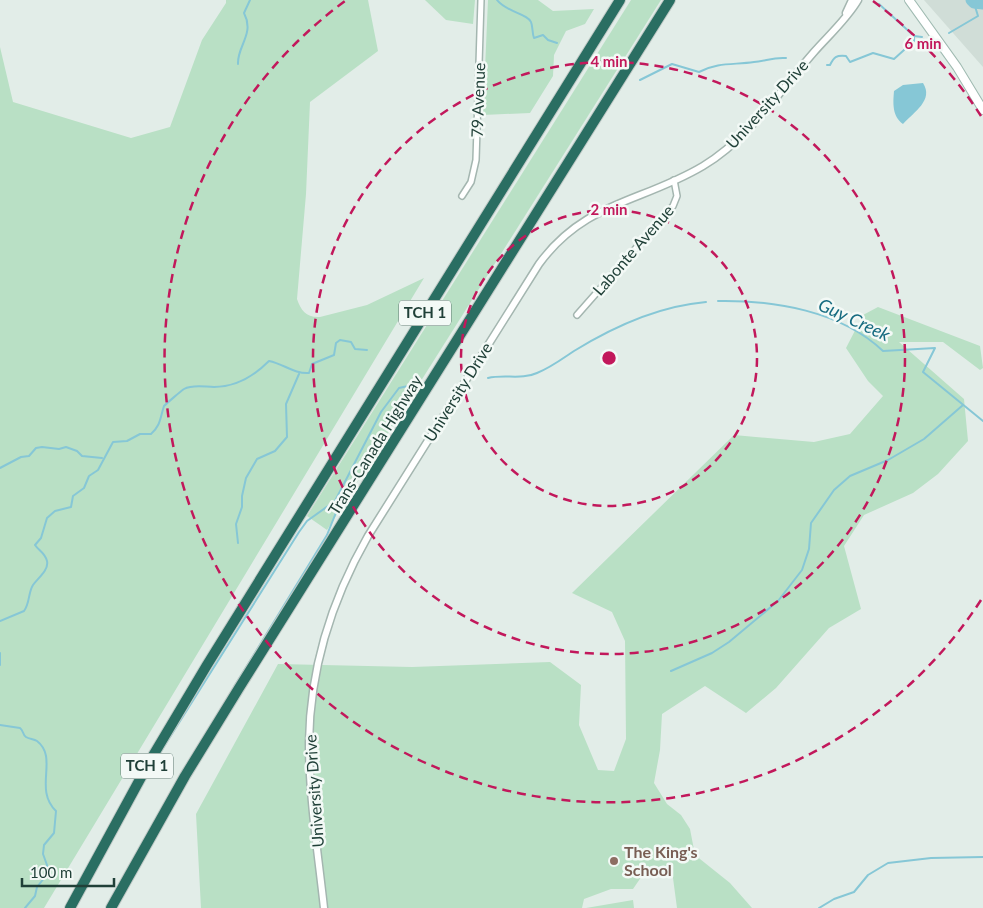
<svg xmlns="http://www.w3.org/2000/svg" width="983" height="908" viewBox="0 0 983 908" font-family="Lato,sans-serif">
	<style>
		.built { fill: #d0ddd7 }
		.green { fill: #b9e0c5 }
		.water { fill: #86c7d6 }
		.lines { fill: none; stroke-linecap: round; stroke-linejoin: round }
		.stream { stroke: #86c7d6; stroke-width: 2 }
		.river { stroke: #86c7d6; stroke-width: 11 }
		.minor-casing { stroke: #a4b6b0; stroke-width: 8 }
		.tertiary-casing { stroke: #a4b6b0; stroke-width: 9 }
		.secondary-casing { stroke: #9fbab1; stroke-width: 10 }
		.motorway-casing { stroke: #c1cac7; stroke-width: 12 }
		.minor { stroke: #fff; stroke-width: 5 }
		.tertiary { stroke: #fff; stroke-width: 6 }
		.secondary { stroke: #fff; stroke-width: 8 }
		.motorway { stroke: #2a6e62; stroke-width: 10 }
		.ring { fill: none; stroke: #c2185b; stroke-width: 2.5; stroke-dasharray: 9 6 }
		.education-dot { fill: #8d6e63; stroke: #f3f9f6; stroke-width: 2 }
		.labels { text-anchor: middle; stroke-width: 5; stroke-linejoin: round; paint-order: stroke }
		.shield { fill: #f3f9f6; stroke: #5f7871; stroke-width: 1 }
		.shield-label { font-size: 15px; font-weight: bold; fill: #204038 }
		.street-label { font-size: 16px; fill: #204038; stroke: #f3f9f6 }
		.education-label { font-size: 16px; font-weight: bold; fill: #785e54; stroke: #f3f9f6; text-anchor: start }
		.water-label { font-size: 18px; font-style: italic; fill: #166b80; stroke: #f3f9f6 }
		.centre { fill: #c2185b; stroke: #f3f9f6; stroke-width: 2.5 }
		.ring-label { font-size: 15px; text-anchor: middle; font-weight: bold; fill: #c2185b; stroke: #f3f9f6; stroke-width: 5; stroke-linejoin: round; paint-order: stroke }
	</style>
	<rect width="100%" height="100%" fill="#e2ede8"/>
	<path class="built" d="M924,0H983V67Z"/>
	<g class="green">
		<path d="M226,0H368L378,51L310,102L306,194L297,299C301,311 307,318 320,317L367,305L424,278L44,908H0V47L13,102L131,138L170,127L202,40L226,3Z"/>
		<path d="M425,0H475L473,24L446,20Z"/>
		<path d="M488,0H538L553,11L594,9L585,24L566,31L554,55L553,76L530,113L483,115Z"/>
		<path d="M631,0H661L327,530L307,516Z"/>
		<path d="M878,307L980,346L983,368L980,370L943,342H899L964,399L968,441L938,474L913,493L864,515L844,546L861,609L829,628L776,688L746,713L705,686L662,714L660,750L654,783L667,804L681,815L690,829L695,855L730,883L752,908H677L673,878L661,869L646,870L633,889H611L584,899L582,908H201L196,814L278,664L412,667L550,662L581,685L579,725L598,770L614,771L626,739L625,641L612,612L572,593L734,435L814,442L850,434L883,396L868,381L846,348L863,315Z"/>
		<path d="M633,900L634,908H586Z"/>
	</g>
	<path class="water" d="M923,83C934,100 914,112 903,124C892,116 893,103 894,91L903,85Z"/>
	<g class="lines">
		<g class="stream">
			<path d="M497,0C506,12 528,14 531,22C533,27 532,33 534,38L543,35L548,40L557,43"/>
			<path d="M879,4L914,36"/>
			<path d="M949,33L978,16L974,3"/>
			<path d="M238,64C237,46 255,34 244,13L250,0"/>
			<path d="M827,65H830C834,57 836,55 846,56L850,62L873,53L894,59L914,41V36L922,37"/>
			<path d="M640,80L672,64L699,72C718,62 734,65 754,62C766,61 773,57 786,58"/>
			<path d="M718,301C774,300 841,311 883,351L935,348L923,372L983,421"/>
			<path d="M488,378C504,374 522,380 537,373C550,368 562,359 574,351C613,327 659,306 706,302"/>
			<path d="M0,468L21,457L29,456L36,448L42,447L59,449L66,447L77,451L82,456L102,458"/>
			<path d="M238,543L236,524L242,507V496L246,478L257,459L275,451L287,437L286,404L299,374"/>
			<path d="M0,621L24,611C30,603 28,593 33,585C38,578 49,570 47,561C45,553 39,551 35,545L41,538L47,518L55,511L71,507L73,496L84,488L89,476L98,470L113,442L127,441L140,434H151C161,425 160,418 164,406C167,403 181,391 184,389C193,384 205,387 214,387C235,387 254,376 269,361C284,364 294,374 309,373L312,364L334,355L336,343L340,340L351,342L355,349L367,350"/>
			<path d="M0,653V665"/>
			<path d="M671,671L712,653L729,642L778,601L802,570L809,549L811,523L834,490L850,476L888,460L924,439L963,405"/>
			<path d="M234,687L327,535L337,510L335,501"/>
			<path d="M0,725L20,728C24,731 22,734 26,737C29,739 34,739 37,741C59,758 33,789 56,811L54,833L44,845L43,854L47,865L45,877L37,887L35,896L25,908"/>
			<path d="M158,756L299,532L307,521L335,501L381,412L399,388L408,386L416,393"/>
			<path d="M819,908L834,899L854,892L868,875L888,863L931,858L983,857"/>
		</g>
		<path class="river" d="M971,0L974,3L983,4"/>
		<g class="minor-casing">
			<g id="minor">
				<path d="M462,196L471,182L476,160L481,0"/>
				<path d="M577,315L673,206L677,196L674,180"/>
			</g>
		</g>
		<g class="tertiary-casing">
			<g id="tertiary">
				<path d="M846,13L852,0"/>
				<path d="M324,908C318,853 309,797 309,742C310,670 332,599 368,536L539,264C585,201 641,203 703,166C748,139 780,91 814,52C828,36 847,19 858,0"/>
			</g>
		</g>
		<g class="secondary-casing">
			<path id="secondary" d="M909,0L957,67L983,110"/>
		</g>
		<g class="motorway-casing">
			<g id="motorway">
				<path d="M70,908L151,759L207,665L620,0"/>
				<path d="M111,908L185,776L239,688L670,0"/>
			</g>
		</g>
		<use href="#minor" class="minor"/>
		<use href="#tertiary" class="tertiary"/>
		<use href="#secondary" class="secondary"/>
		<use href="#motorway" class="motorway"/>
	</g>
	<g class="ring">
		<circle cx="609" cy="358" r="148"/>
		<circle cx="609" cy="358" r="296"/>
		<path d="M981 600A444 444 0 1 1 345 1M873 1A444 444 0 0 1 981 116"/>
	</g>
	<circle class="education-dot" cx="614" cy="861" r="5"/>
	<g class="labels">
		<g class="shield">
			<rect x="399" y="300.5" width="52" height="25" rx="4"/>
			<rect x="121" y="753.5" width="52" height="25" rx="4"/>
		</g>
		<g class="shield-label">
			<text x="425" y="318">TCH 1</text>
			<text x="147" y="771">TCH 1</text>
		</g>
		<g class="street-label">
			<text transform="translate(478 100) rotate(-88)" y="6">79 Avenue</text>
			<text transform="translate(767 104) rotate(-48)" y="6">University Drive</text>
			<text transform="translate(633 250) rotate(-49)" y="6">Labonte Avenue</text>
			<text transform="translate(458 392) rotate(-58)" y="6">University Drive</text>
			<text transform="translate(375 445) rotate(-58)" y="6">Trans-Canada Highway</text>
			<text transform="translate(314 791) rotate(-94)" y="6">University Drive</text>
		</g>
		<g class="education-label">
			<text x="624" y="858">The King's<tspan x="624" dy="18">School</tspan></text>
		</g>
		<g class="water-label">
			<text transform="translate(854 320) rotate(25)" y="6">Guy Creek</text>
		</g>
	</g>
	<circle cx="609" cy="358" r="8" class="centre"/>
	<g class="ring-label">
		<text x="923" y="49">6 min</text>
		<text x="609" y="67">4 min</text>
		<text x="609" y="215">2 min</text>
	</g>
	<path d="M22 878v8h92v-8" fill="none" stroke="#204038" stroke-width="2.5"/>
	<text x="30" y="878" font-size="15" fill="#204038" stroke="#f3f9f6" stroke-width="4" paint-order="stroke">100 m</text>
</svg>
